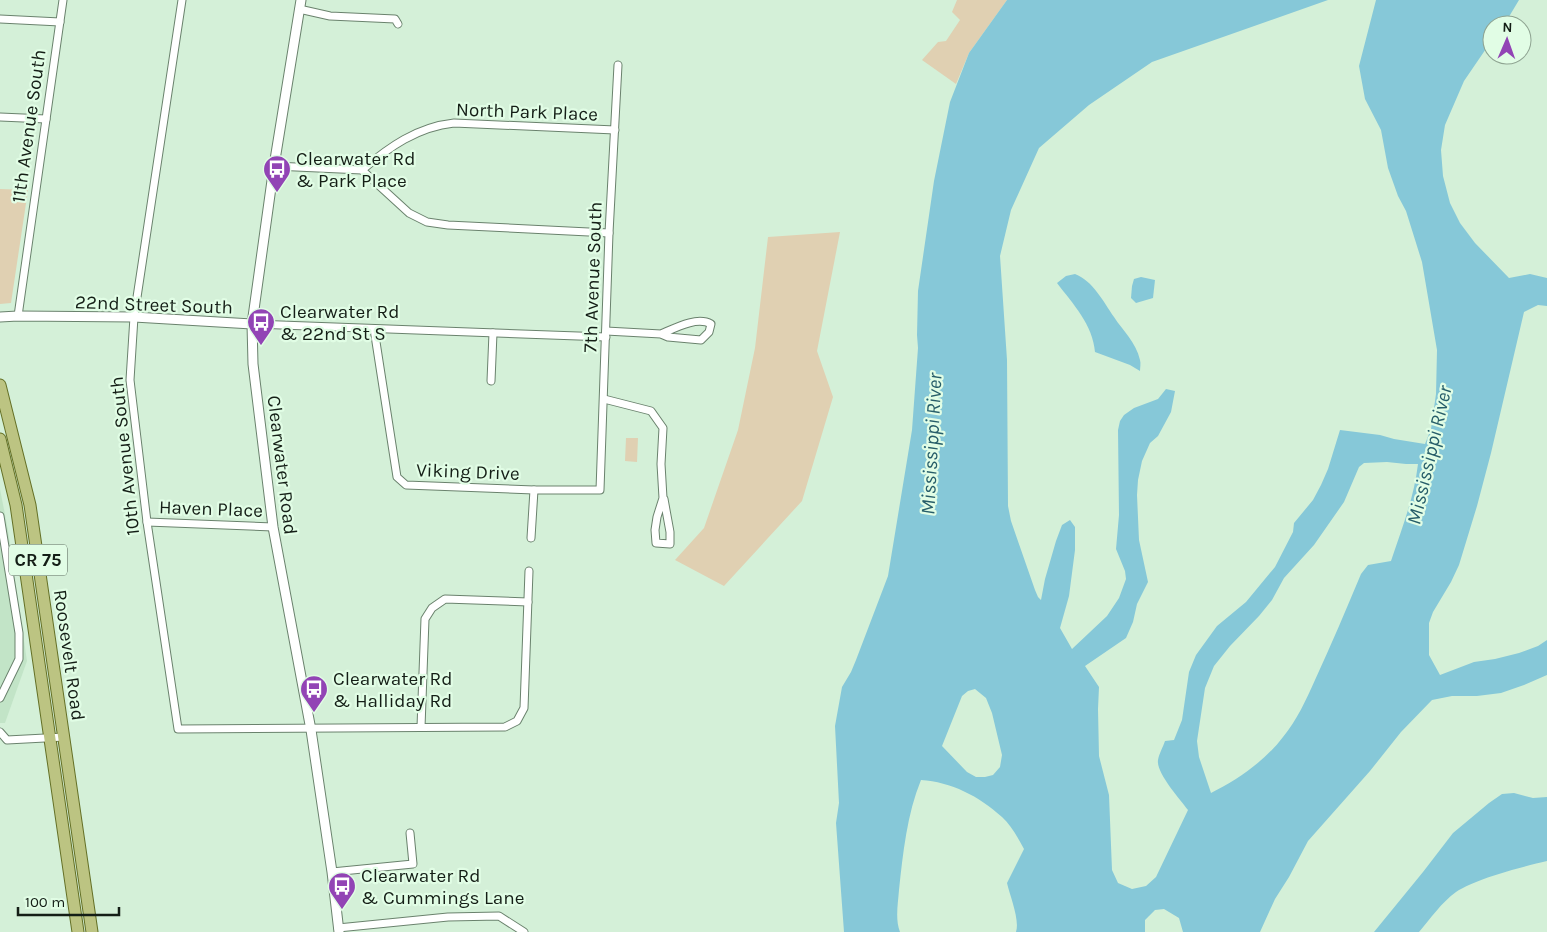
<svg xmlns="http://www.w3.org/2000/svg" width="1547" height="932" viewBox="0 0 1547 932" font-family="Karla,sans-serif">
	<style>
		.built { fill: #c2e4c7 }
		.green { fill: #e0d0b2 }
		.water { fill: #86c8d8; fill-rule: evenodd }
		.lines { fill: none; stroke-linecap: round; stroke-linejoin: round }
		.minor-casing { stroke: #6a826d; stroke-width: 9 }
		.tertiary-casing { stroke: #6a826d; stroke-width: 11 }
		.primary-casing { stroke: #647026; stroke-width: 13 }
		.minor { stroke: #fff; stroke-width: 7 }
		.tertiary { stroke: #fff; stroke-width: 9 }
		.primary { stroke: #bcc482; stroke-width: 11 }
		.labels { text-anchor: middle; stroke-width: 4.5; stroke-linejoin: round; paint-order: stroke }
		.shield { fill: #e1fde5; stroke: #526154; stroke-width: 1 }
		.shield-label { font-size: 18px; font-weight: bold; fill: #141e16 }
		.street-label { font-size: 19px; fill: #141e16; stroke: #e1fde5 }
		.poi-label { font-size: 19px; fill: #141e16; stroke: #e1fde5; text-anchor: start }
		.water-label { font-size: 20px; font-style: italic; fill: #265d69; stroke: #e1fde5 }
	</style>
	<rect width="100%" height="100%" fill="#d4f0d8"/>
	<path class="built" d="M0,489L8,530L27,661L5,723H0Z"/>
	<g class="green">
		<path d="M957,0H1007L969,53L956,84L922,60L938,42L946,41L960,20L952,12Z"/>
		<path d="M0,189L28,190L11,303L0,304Z"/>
		<path d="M840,232L817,351L833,397L802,501L724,586L675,560L704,528L738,430L755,348L768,237Z"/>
		<path d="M626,438H638L637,462L625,461Z"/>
	</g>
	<g class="water">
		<path d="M1007,0H1328L1152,62L1089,105L1039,148L1011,210L1000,256L1007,360L1008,506L1011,521L1035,590L1038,597L1041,600L1045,579L1056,541L1062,525L1070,520L1075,527V550L1069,596L1060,628L1072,649L1107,616L1119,598L1126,579L1125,571L1116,549L1119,515L1118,430L1120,421L1124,415L1134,408L1158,399L1166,389L1175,391L1171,412L1158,436L1150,443L1142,461L1138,480L1137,495L1139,540L1148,582L1137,604L1133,622L1126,638L1085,666L1099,687L1098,709L1099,756L1109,795L1112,870L1118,883L1132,889L1146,886L1156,877L1188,810C1180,799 1156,773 1158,760C1159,754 1163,747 1165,741L1174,740L1182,720L1189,672L1196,655L1217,626L1246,602L1275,567L1293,532L1294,523L1313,500L1321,485L1328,469L1340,430L1380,435L1394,439L1425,444L1431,429L1436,394L1437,350L1422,262L1406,211L1398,196L1388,168L1381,130L1365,99L1359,66L1376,0H1519L1504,25H1492V40L1464,81L1445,125L1441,150L1443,176L1450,203L1460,223L1475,243L1509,278L1530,274L1547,278V306L1538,305L1524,312L1491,453L1477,506L1459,565L1451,582L1433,612L1429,623V655L1440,675L1474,662L1495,659L1519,653L1538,646L1547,640V675L1524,685L1501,693L1477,696H1452L1432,700L1401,732L1370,771L1308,841L1289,877L1275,899L1260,932H1183L1179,918L1164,909L1155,910L1145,920V932H1016C1020,920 1010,896 1007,883L1024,849C1018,838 1011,825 1002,817C979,796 951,782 921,780C907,814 903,853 899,890C898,904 895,919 900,932H844L836,823L839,803L835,726L842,687L851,672L856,660L888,576L912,430L918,348L917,335L918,291L934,181L950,102L969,53ZM1387,462L1406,464H1418C1414,498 1402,528 1391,561L1368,565L1361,574C1346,610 1331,645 1315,680C1306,700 1297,720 1283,737C1265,761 1237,780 1211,793L1199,757L1197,741L1205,688L1214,666L1230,646L1259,616L1272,600L1284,578L1314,545L1344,502L1359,467L1364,463ZM975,689L986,698L992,713L1002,755L1000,767L993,775L985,777H976L967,772L942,746L962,696L968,691Z"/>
		<path d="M1075,274C1093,281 1103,301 1114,317C1123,331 1136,342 1140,360C1141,363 1140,368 1140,371L1130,365L1095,352C1093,325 1073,304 1057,283L1066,276Z"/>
		<path d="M1141,277L1155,280L1153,298L1136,303L1131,298L1132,286L1134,279Z"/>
		<path d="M1514,793L1533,798L1547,797V861C1522,867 1477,878 1456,892C1442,902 1430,919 1419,932H1374L1423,872L1453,833L1489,803L1502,794Z"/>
	</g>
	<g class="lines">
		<g class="minor-casing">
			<g id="minor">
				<path d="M182,0L134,317L130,380L147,522L178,729L505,727L517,721L524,708L529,571"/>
				<path d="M299,9L330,16L395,19L398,24"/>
				<path d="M0,19L60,22"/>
				<path d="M0,117L46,119"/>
				<path d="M274,166L362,170"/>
				<path d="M362,170C389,147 417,127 454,123L615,130"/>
				<path d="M362,170L409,213L427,222L448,225L609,233"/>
				<path d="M18,316L63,0"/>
				<path d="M252,324L606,337"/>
				<path d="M374,329L397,477L406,485L534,490H600L609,233L618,65"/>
				<path d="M606,331L661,334L668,337L701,340L709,332L711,324C697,316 675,328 661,334"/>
				<path d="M491,381L493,333"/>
				<path d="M604,399L651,411L663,428L661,464L663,498L657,517L655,530L656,543L670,544V532L664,499L663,498"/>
				<path d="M0,516L19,633V659L0,698"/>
				<path d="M147,522L273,527"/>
				<path d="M531,538L534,490"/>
				<path d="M421,727L425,619L432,608L445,599L528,602"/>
				<path d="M0,732L7,740L64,737"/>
				<path d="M332,872L413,864L410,833"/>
				<path d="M338,928L448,917L499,916L524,932"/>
			</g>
		</g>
		<g class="tertiary-casing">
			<g id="tertiary">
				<path d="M301,0L274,166L252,324L253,364L273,527L311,730L332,872L339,932"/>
				<path d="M0,317L18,316L134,317L252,324"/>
			</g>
		</g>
		<g class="primary-casing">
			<g id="primary">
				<path d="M0,385L30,505L92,932"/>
				<path d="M0,439L16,505L78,932"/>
			</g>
		</g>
		<use href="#minor" class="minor"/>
		<use href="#tertiary" class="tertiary"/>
		<use href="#primary" class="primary"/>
	</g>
	<defs>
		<g id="bus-pin" transform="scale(1.4375)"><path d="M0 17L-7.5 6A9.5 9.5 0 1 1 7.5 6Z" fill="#9244b5" stroke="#e1fde5"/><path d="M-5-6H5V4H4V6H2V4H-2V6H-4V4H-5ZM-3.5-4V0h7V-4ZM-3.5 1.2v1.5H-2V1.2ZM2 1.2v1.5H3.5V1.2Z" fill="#fff"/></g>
	</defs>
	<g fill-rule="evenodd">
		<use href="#bus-pin" x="277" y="169"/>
		<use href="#bus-pin" x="261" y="322"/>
		<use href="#bus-pin" x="314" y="689"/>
		<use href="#bus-pin" x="342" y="886"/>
	</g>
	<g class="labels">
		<rect class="shield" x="9" y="544.5" width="58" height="31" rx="4"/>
		<g class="shield-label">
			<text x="38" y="566">CR 75</text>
		</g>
		<g class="street-label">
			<text transform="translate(527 111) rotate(2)" y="7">North Park Place</text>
			<text transform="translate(28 126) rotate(-82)" y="7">11th Avenue South</text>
			<text transform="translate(592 277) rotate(-88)" y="7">7th Avenue South</text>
			<text transform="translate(154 304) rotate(2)" y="7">22nd Street South</text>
			<text transform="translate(124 456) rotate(-96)" y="7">10th Avenue South</text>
			<text transform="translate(283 465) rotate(83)" y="7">Clearwater Road</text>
			<text transform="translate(468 471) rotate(2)" y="7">Viking Drive</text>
			<text transform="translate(211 508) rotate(2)" y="7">Haven Place</text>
			<text transform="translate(70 655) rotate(82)" y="7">Roosevelt Road</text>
		</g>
		<g class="poi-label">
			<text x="296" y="165">Clearwater Rd<tspan x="296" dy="22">&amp; Park Place</tspan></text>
			<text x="280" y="318">Clearwater Rd<tspan x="280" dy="22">&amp; 22nd St S</tspan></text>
			<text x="333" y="685">Clearwater Rd<tspan x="333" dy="22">&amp; Halliday Rd</tspan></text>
			<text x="361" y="882">Clearwater Rd<tspan x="361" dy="22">&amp; Cummings Lane</tspan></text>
		</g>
		<g class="water-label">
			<text transform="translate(931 444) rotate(-87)" y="7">Mississippi River</text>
			<text transform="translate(1429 455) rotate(-77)" y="7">Mississippi River</text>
		</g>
	</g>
	<g transform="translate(1507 40) rotate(2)"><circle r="24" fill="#e1fde5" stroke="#8fa492"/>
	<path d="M0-4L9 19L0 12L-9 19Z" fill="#9244b5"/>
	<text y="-8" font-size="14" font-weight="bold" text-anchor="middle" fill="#141e16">N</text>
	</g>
	<path d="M18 907v8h101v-8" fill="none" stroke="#141e16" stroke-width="2.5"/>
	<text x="25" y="907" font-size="15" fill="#141e16" stroke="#e1fde5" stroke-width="4" paint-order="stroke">100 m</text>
</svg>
